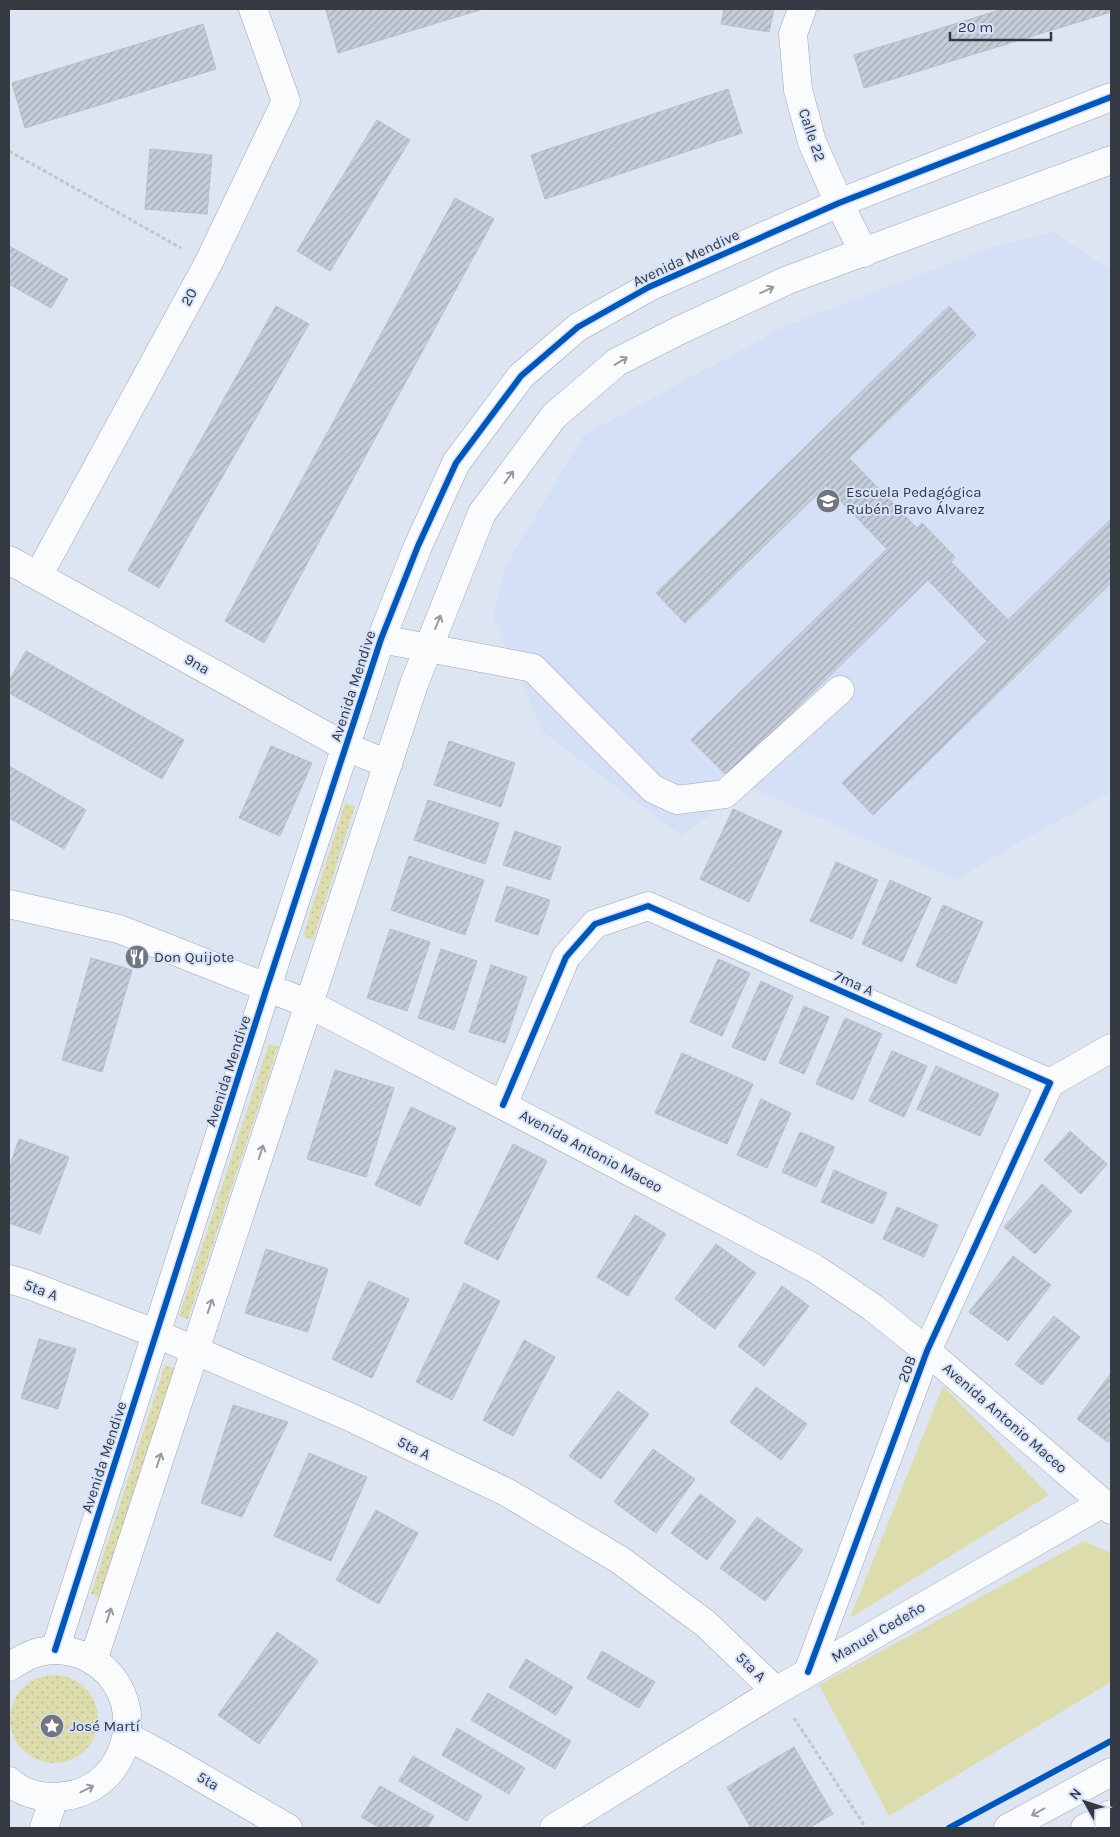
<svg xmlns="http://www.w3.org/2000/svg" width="1120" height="1837" viewBox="0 0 1120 1837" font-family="Karla,sans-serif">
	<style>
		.built { fill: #d4e0f6 }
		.grass { fill: #dcdcad }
		.park { fill: url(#park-dots) }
		.building { fill: url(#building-hatch); stroke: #b8bdc7 }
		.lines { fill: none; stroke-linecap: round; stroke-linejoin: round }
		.minor-casing { stroke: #a1a6b0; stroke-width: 29 }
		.major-casing { stroke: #a1a6b0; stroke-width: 29 }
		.highway-casing { stroke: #a1a6b0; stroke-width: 29 }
		.path { stroke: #c3c5cb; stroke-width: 3; stroke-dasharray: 4 2.5; stroke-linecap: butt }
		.minor { stroke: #fafbfd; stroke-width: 28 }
		.major { stroke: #fafbfd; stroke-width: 28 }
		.highway { stroke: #fafbfd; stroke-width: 28 }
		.cycleway-casing { stroke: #d6e2fa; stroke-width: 9 }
		.cycleway { stroke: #0057b8; stroke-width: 6 }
		.oneway { stroke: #979aa0 }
		.labels { text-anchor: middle; stroke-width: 4; stroke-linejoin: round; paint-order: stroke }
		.street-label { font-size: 15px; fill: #343942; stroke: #d6e2fa }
		.poi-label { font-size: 15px; fill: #343942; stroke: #d6e2fa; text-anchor: start }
	</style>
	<defs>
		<pattern id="park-dots" width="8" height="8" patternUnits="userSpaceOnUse" patternTransform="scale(1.25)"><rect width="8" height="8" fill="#dcdcad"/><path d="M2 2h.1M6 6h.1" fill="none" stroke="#bdbe96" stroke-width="1.8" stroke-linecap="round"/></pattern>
		<pattern id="building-hatch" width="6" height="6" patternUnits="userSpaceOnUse" patternTransform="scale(1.25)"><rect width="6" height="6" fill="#c5cddb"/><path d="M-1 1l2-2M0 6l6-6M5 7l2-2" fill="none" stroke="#a1a7b3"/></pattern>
	</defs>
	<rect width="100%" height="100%" fill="#dee5f2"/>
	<path class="built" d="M1054,232L1111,271V792L1018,843L956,880L749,786L682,836L543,732L493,616L505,567L583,436L785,326L996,246Z"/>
	<g class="grass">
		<path d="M943,1386L1049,1495L850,1618Z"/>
		<path d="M1084,1541L1111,1553V1682L889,1816L819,1685Z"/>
	</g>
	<g class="park">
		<path d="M345,803L355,806L313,940L303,936Z"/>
		<path d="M269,1044L278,1047L188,1319L179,1316Z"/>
		<path d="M165,1365L176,1369L103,1598L91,1594Z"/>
		<circle cx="54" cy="1719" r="44"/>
	</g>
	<g class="building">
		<path d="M331,9H483L338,53L326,10Z"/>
		<path d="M724,9H774L769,32L721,24Z"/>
		<path d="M1003,9H1111V12L864,88L854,55Z"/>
		<path d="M203,24L216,69L25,128L12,83Z"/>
		<path d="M728,89L742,133L545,199L531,155Z"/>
		<path d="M377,120L410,140L330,271L297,251Z"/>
		<path d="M150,149L212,155L207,214L145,209Z"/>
		<path d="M455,198L494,219L264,643L225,621Z"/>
		<path d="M9,246L68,279L51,308L9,284Z"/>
		<path d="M276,306L309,324L159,588L128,570Z"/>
		<path d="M949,306L976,335L849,458L917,528L922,523L955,557L951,562L1008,620L1111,519V583L873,815L842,783L987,641L928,580L727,776L691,740L887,549L826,486L685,623L656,593Z"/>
		<path d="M26,651L184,740L162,779L9,693V681Z"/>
		<path d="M449,741L515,763L501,807L434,785Z"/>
		<path d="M271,746L312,763L280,836L239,818Z"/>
		<path d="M9,766L86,810L64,849L9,818Z"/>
		<path d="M428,800L499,823L485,864L414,840Z"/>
		<path d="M733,809L782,831L749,902L700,879Z"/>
		<path d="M515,831L561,847L550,880L503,865Z"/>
		<path d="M409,856L484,880L465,935L391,910Z"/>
		<path d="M836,862L878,880L852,939L810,921Z"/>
		<path d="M890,880L931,898L902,962L862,944Z"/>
		<path d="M507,886L550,900L538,935L495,921Z"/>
		<path d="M943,905L983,922L956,984L916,966Z"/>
		<path d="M390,929L430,942L407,1011L367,998Z"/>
		<path d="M441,949L477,961L454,1030L418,1018Z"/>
		<path d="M91,958L132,970L102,1072L62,1060Z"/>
		<path d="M718,959L750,973L722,1036L690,1022Z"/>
		<path d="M491,965L527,977L505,1043L469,1032Z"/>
		<path d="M761,981L793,996L765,1061L732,1047Z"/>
		<path d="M804,1006L829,1017L804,1074L779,1063Z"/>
		<path d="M845,1018L882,1034L853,1100L816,1084Z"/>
		<path d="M892,1051L927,1066L904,1117L869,1101Z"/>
		<path d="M682,1053L753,1084L727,1144L655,1113Z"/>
		<path d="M936,1066L999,1094L980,1136L917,1109Z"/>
		<path d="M335,1070L394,1088L366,1177L307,1159Z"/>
		<path d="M761,1099L791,1113L767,1168L737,1155Z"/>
		<path d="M411,1107L456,1128L420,1206L375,1185Z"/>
		<path d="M1070,1131L1107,1164L1081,1194L1044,1160Z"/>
		<path d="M800,1132L835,1147L816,1187L782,1172Z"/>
		<path d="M19,1139L69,1157L40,1234L9,1223V1168Z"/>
		<path d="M513,1144L547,1161L498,1260L464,1243Z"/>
		<path d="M834,1170L887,1193L873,1224L821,1202Z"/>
		<path d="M1042,1184L1072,1211L1035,1254L1004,1227Z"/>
		<path d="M897,1207L938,1225L924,1257L883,1239Z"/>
		<path d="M635,1215L666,1234L628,1296L597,1277Z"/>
		<path d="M716,1244L756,1273L715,1329L675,1299Z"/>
		<path d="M266,1249L328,1269L308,1332L245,1313Z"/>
		<path d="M1013,1256L1051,1285L1008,1341L969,1312Z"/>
		<path d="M369,1281L409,1299L372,1378L332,1359Z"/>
		<path d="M464,1283L500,1301L452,1400L416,1382Z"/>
		<path d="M782,1286L809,1306L764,1366L738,1346Z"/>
		<path d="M1054,1316L1080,1337L1042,1385L1015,1364Z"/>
		<path d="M39,1339L76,1349L58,1409L21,1398Z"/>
		<path d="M524,1340L555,1357L513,1436L483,1420Z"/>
		<path d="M1111,1373V1438L1108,1442L1077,1419Z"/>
		<path d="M756,1387L807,1424L781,1460L730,1422Z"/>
		<path d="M618,1391L649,1414L601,1479L569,1456Z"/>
		<path d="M233,1405L288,1422L242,1517L201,1503Z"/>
		<path d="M653,1449L695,1479L656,1533L614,1502Z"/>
		<path d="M309,1453L367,1477L331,1561L274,1536Z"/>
		<path d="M700,1494L736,1521L707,1560L671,1533Z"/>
		<path d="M376,1510L418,1533L379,1604L336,1580Z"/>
		<path d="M757,1517L803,1550L765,1601L720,1568Z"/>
		<path d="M277,1632L318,1661L259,1744L218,1715Z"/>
		<path d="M602,1651L655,1682L639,1708L587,1678Z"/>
		<path d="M526,1659L573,1687L556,1715L509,1687Z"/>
		<path d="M488,1693L571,1741L555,1769L471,1720Z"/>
		<path d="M457,1728L525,1768L509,1794L442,1755Z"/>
		<path d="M794,1747L833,1814L809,1828H751L727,1787Z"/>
		<path d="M413,1756L482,1796L467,1821L399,1781Z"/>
		<path d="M380,1786L434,1816L427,1828H380L361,1817Z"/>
	</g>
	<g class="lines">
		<g class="minor-casing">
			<g id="minor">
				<path d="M802,9L793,34L798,90L812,142L839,203L864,253"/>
				<path d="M9,560L346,747L388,764"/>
				<path d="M38,576L208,264L286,101L253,9"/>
				<path d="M381,639L533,668L653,789L677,800L725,794L840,690"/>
				<path d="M1050,1083L1111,1048"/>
				<path d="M503,1105L566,957L595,924L648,906L1050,1083"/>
				<path d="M9,1279L29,1285L157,1334L352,1418L508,1493L620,1560L706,1624L776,1691"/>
				<path d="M55,1650L267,987L381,639L418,546L456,463L521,376L578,327L649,287L839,203L1111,97"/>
				<path d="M93,1661L414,684L482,513L554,416L617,362L680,330L788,280L1111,160"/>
				<path d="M9,1667C18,1661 28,1655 39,1652C107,1638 152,1711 113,1768C102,1783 84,1794 65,1796C47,1799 23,1795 9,1781"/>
				<path d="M808,1672L927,1351L1050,1083"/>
				<path d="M127,1736L173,1761L288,1828"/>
				<path d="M44,1828L54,1798"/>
				<path d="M554,1828L776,1691L1103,1503"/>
			</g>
		</g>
		<g class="major-casing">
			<path id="major" d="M9,904L119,929L309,1004L814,1268L872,1307L927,1351L1111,1510"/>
		</g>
		<g class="highway-casing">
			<g id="highway">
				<path d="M1008,1828L1111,1772"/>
				<path d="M1085,1828L1111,1814"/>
			</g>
		</g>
		<g class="path">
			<path d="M9,151L181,248"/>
			<path d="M794,1718L866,1828"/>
		</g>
		<use href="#minor" class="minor"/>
		<use href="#major" class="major"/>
		<use href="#highway" class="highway"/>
		<g class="cycleway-casing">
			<g id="cycleway">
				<path d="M503,1105L566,957L595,924L648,906L1050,1083L927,1351L808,1672"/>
				<path d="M55,1650L267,987L381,639L418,546L456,463L521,376L578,327L649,287L839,203L1111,97"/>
				<path d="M949,1828L1111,1741"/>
			</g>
		</g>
		<use href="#cycleway" class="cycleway"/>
	</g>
	<defs><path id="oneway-shaft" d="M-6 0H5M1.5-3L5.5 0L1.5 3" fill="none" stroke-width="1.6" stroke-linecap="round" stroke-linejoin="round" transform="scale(1.25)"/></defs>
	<g class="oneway">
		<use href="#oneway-shaft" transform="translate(767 290) rotate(-25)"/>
		<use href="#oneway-shaft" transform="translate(621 361) rotate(-31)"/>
		<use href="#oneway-shaft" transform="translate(509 477) rotate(-54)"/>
		<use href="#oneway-shaft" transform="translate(438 622) rotate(-68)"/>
		<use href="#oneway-shaft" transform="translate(261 1152) rotate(-72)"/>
		<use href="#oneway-shaft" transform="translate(210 1306) rotate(-72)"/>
		<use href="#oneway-shaft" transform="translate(159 1460) rotate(-72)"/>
		<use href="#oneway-shaft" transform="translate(109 1615) rotate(-72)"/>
		<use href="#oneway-shaft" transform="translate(87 1789) rotate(-26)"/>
		<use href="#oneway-shaft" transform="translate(1038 1812) rotate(151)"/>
	</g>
	<defs>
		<g id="school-disc" transform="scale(1.25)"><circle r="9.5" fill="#707580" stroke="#d6e2fa"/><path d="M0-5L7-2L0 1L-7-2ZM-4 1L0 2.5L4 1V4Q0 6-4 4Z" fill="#fff"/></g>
		<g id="restaurant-disc" transform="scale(1.25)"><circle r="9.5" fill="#707580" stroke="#d6e2fa"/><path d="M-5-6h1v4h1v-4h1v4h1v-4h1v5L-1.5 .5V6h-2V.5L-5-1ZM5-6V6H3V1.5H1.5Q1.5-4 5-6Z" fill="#fff"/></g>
		<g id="sight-disc" transform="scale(1.25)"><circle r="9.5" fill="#707580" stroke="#d6e2fa"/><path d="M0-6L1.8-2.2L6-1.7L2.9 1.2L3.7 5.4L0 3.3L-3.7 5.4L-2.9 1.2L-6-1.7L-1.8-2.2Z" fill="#fff"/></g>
	</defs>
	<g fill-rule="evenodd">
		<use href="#school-disc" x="828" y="501"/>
		<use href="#restaurant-disc" x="137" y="957"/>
		<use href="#sight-disc" x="52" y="1726"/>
	</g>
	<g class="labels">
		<g class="street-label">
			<text transform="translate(812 135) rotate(71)" y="5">Calle 22</text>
			<text transform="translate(686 258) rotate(-25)" y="5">Avenida Mendive</text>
			<text transform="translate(189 297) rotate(-62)" y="5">20</text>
			<text transform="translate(197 664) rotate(29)" y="5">9na</text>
			<text transform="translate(353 686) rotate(-72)" y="5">Avenida Mendive</text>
			<text transform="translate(854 983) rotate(24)" y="5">7ma A</text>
			<text transform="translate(228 1071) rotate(-72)" y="5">Avenida Mendive</text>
			<text transform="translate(591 1151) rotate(28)" y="5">Avenida Antonio Maceo</text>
			<text transform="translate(41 1290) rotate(20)" y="5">5ta A</text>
			<text transform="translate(907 1369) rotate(-70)" y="5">20B</text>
			<text transform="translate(1005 1418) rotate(41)" y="5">Avenida Antonio Maceo</text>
			<text transform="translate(414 1448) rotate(26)" y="5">5ta A</text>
			<text transform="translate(104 1457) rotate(-72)" y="5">Avenida Mendive</text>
			<text transform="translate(878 1632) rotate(-30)" y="5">Manuel Cedeño</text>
			<text transform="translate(751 1667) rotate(44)" y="5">5ta A</text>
			<text transform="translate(208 1781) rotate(30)" y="5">5ta</text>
		</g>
		<g class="poi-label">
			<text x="846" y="497">Escuela Pedagógica<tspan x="846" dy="17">Rubén Bravo Álvarez</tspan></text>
			<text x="154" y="962">Don Quijote</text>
			<text x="70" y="1731">José Martí</text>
		</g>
	</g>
	<rect width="1120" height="1837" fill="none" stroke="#343942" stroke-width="20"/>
	<g transform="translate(1085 1802) rotate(309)" stroke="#d6e2fa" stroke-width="4" paint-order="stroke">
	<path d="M0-4L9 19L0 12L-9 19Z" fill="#343942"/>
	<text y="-8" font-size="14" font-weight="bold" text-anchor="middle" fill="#343942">N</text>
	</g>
	<path d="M950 32v8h101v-8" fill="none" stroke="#343942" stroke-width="2.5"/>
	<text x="958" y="32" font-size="15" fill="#343942" stroke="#d6e2fa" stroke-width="4" paint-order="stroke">20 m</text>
</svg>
